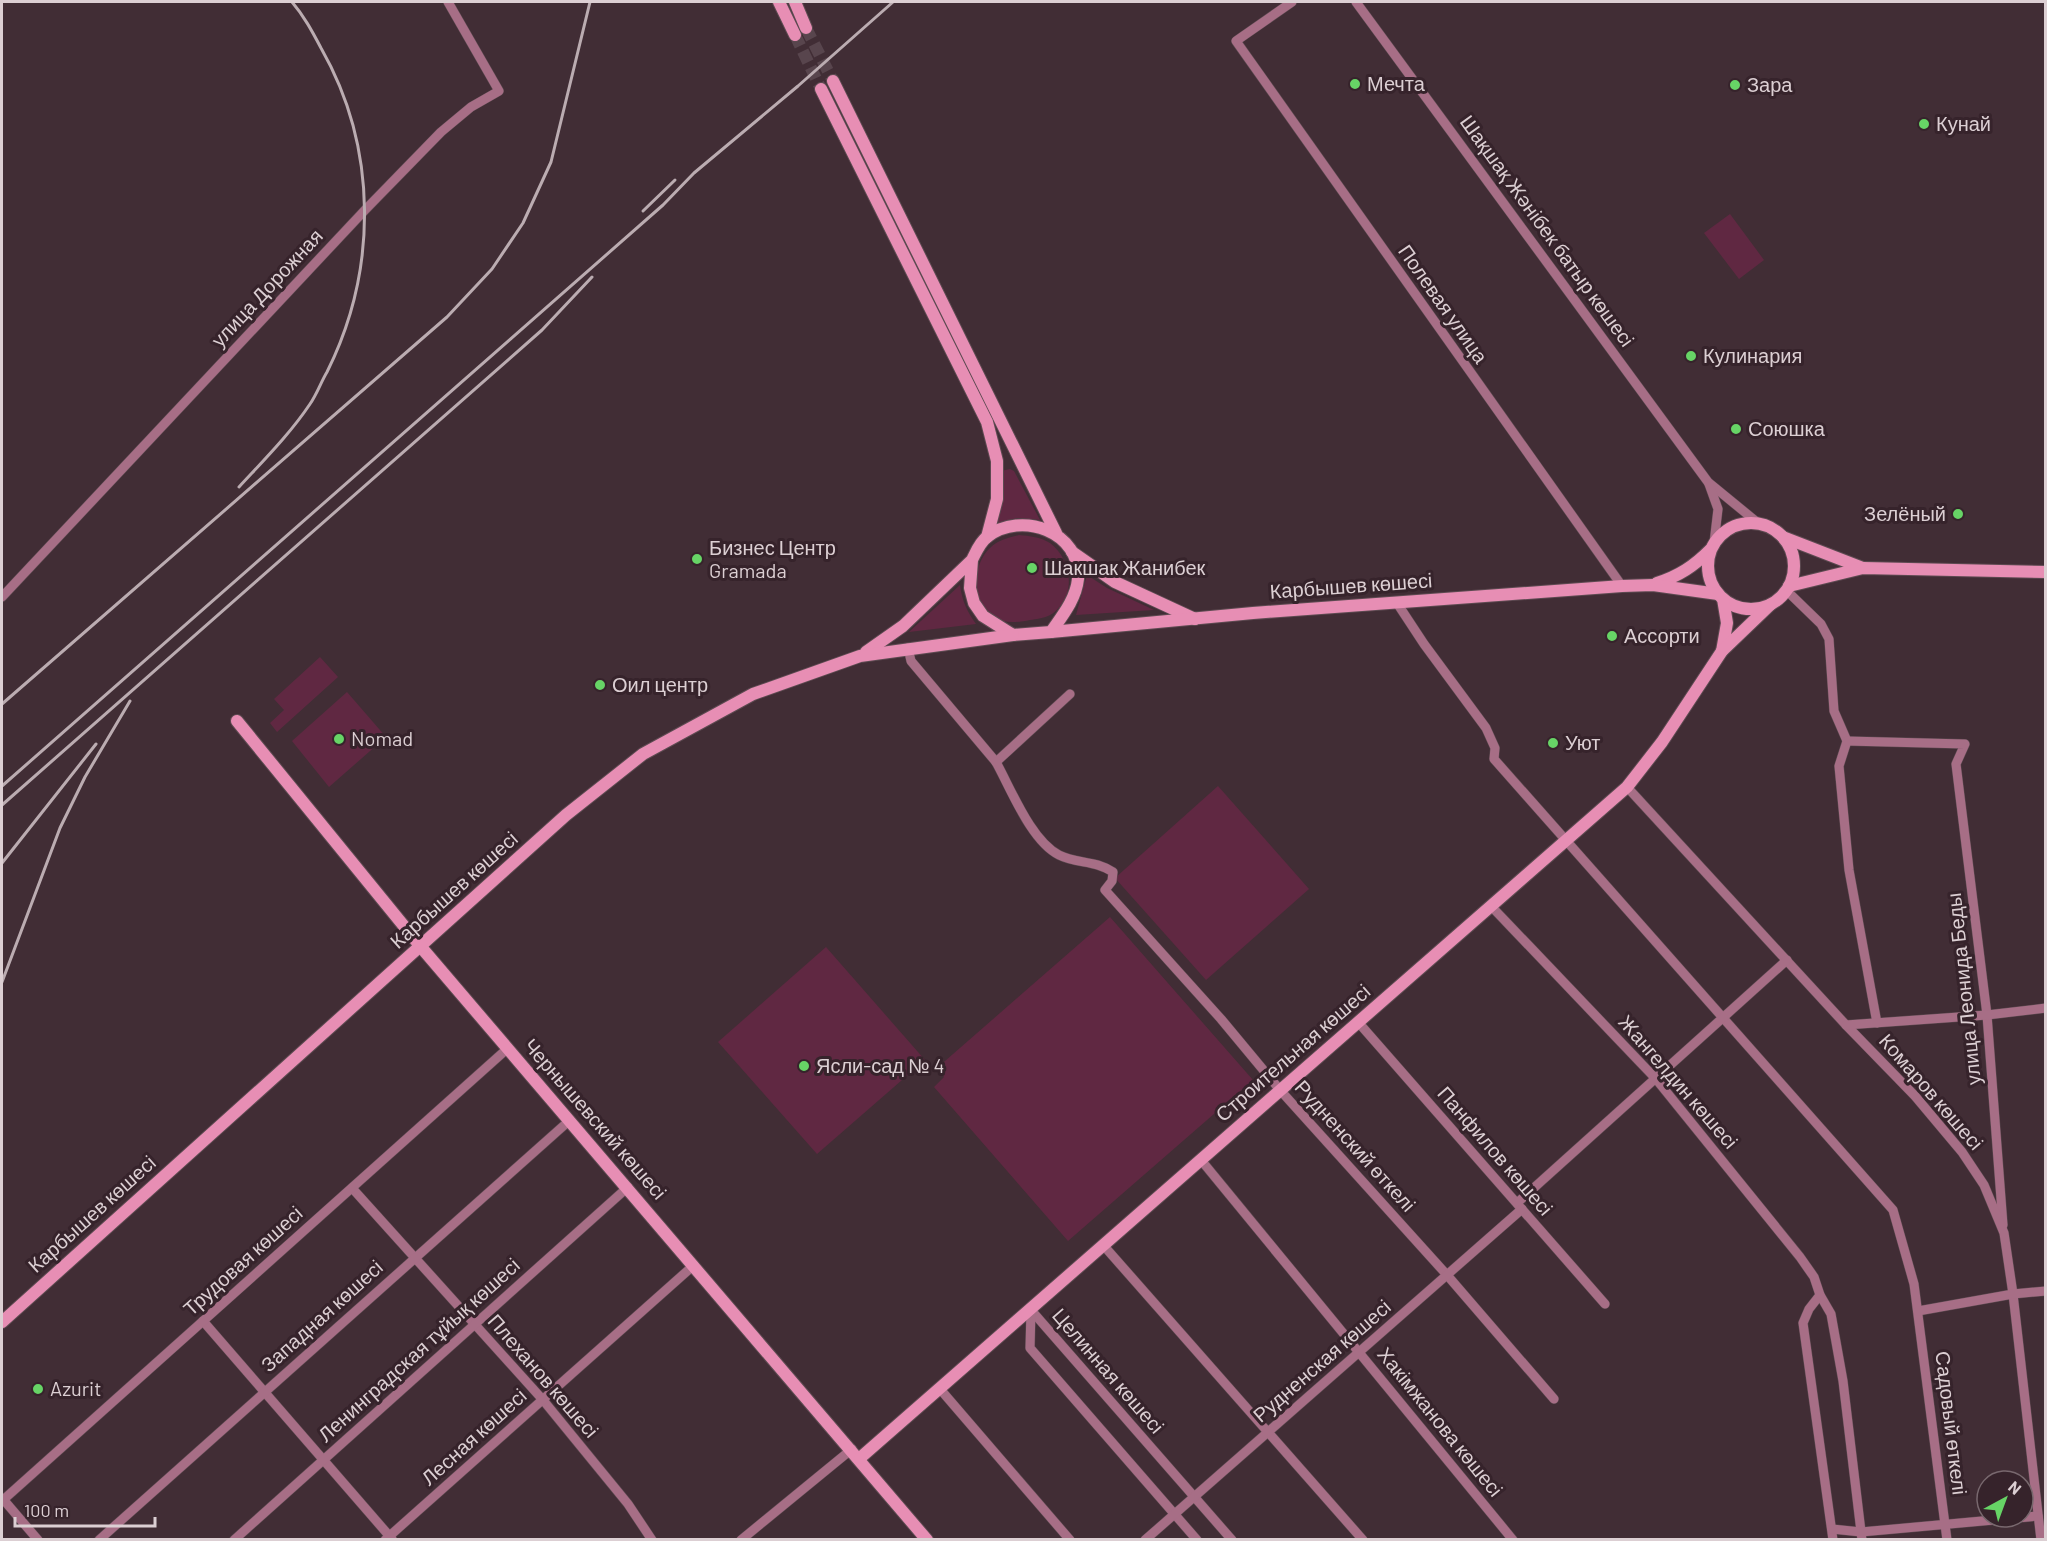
<svg xmlns="http://www.w3.org/2000/svg" width="2047" height="1541" viewBox="0 0 2047 1541" font-family="Barlow,sans-serif">
	<style>
		.green { fill: #602842 }
		.lines { fill: none; stroke-linecap: round; stroke-linejoin: round }
		.secondary-tunnel { stroke: #58454d; stroke-width: 12; stroke-dasharray: 12 6; stroke-linecap: butt }
		.street-casing { stroke: #5d4a51; stroke-width: 10 }
		.secondary-casing { stroke: #5d4a51; stroke-width: 14 }
		.street { stroke: #a76e86; stroke-width: 9 }
		.secondary { stroke: #e78eb4; stroke-width: 12 }
		.rail { stroke: #bbacb1; stroke-width: 3 }
		.poi-dot { fill: #67d466; stroke: #36232b; stroke-width: 2 }
		.labels { text-anchor: middle; stroke-width: 6; stroke-linejoin: round; paint-order: stroke }
		.poi-label { font-size: 20px; fill: #dccfd3; stroke: #36232b; text-anchor: start }
		.street-label { font-size: 20px; fill: #dccfd3; stroke: #36232b }
	</style>
	<rect width="100%" height="100%" fill="#412d35"/>
	<g class="green">
		<path d="M1730,214L1764,260L1739,279L1704,233Z"/>
		<path d="M1010,469L1014,471L1040,520L1017,518L998,523L1000,477L1001,471Z"/>
		<path d="M1019,535C1030,536 1040,537 1050,543C1068,556 1076,586 1061,605C1052,617 1044,618 1030,620C1021,622 1011,623 1002,621C972,614 969,567 990,548C998,540 1008,538 1019,535Z"/>
		<path d="M1087,575L1107,588L1154,610L1076,615Z"/>
		<path d="M960,585C962,601 967,611 976,624L909,632Z"/>
		<path d="M320,657L338,677L277,732L270,723L284,710L274,699Z"/>
		<path d="M347,692L386,737L329,787L292,741Z"/>
		<path d="M1218,786L1309,889L1206,980L1115,878Z"/>
		<path d="M1110,917L1253,1080L1068,1241L934,1087L944,1077L937,1068Z"/>
		<path d="M826,947L925,1060L817,1154L718,1042Z"/>
	</g>
	<g class="lines">
		<g class="secondary-tunnel">
			<path d="M806,28L833,81"/>
			<path d="M795,35L821,89"/>
		</g>
		<g class="street-casing">
			<g id="street">
				<path d="M1292,2L1236,41L1622,586"/>
				<path d="M1356,2L1708,482L1758,523"/>
				<path d="M1709,484L1718,509L1714,543"/>
				<path d="M1787,591L1821,624L1829,639L1834,711L1847,741L1839,766L1849,870L1877,1023"/>
				<path d="M2,597L365,210L441,132L471,107L499,91L448,2"/>
				<path d="M1397,603L1424,644L1486,728L1495,748L1494,759L1893,1210L1914,1284L1947,1540"/>
				<path d="M908,648L911,661L996,762L1070,694"/>
				<path d="M1847,741L1965,744L1956,764L1987,1015L2003,1225"/>
				<path d="M996,762C1011,789 1031,841 1059,855C1077,864 1095,860 1113,872L1112,881L1105,890L1221,1019L1280,1090L1447,1275L1554,1399"/>
				<path d="M1627,787L1846,1025L1915,1096L1962,1152L1984,1185L2004,1233L2013,1294L2041,1540"/>
				<path d="M1491,906L1656,1079L1800,1257L1814,1277L1820,1295L1831,1314L1843,1381L1862,1540"/>
				<path d="M1358,1022L1605,1304"/>
				<path d="M1846,1025L1987,1015L2046,1008"/>
				<path d="M1201,1160L1513,1540"/>
				<path d="M352,1188L543,1400L628,1504L652,1540"/>
				<path d="M1517,1203L1787,960"/>
				<path d="M1104,1246L1363,1540"/>
				<path d="M1820,1295L1809,1309L1803,1323L1833,1540"/>
				<path d="M1031,1310L1232,1540"/>
				<path d="M1031,1310L1030,1348L1197,1540"/>
				<path d="M1918,1311L2013,1294L2046,1291"/>
				<path d="M203,1321L392,1539"/>
				<path d="M940,1389L1070,1540"/>
				<path d="M2,1498L38,1540"/>
				<path d="M2,1501L508,1048"/>
				<path d="M1832,1529L1861,1532L2038,1516"/>
				<path d="M99,1540L570,1120"/>
				<path d="M234,1540L628,1187"/>
				<path d="M385,1540L694,1265"/>
				<path d="M741,1540L852,1449"/>
				<path d="M1145,1540L1522,1209"/>
			</g>
		</g>
		<g class="secondary-casing">
			<g id="secondary">
				<path d="M779,2L795,35"/>
				<path d="M795,2L806,28"/>
				<path d="M833,81L1056,533"/>
				<path d="M821,89L987,422L997,461V499L987,537"/>
				<circle cx="1751" cy="566" r="43"/>
				<path d="M1783,537L1863,568"/>
				<path d="M1072,552L1115,582L1195,619"/>
				<path d="M1657,583C1679,576 1694,566 1710,550"/>
				<path d="M1789,586L1863,568L2046,572"/>
				<path d="M1051,632L1253,613L1622,586L1653,585L1718,594"/>
				<path d="M1722,651L1727,623L1723,599"/>
				<path d="M866,652L903,626L972,560C976,552 980,542 987,537C1021,510 1082,532 1078,579C1076,599 1062,616 1051,632L1013,635L983,616L974,603L970,588L972,560"/>
				<path d="M237,721L421,947L927,1540"/>
				<path d="M2,1322L566,815L643,754L753,694L860,656L1013,635"/>
				<path d="M860,1458L1627,787L1662,742L1722,651L1770,605"/>
			</g>
		</g>
		<use href="#street" class="street"/>
		<use href="#secondary" class="secondary"/>
		<g class="rail">
			<path d="M643,211L675,180"/>
			<path d="M239,487C263,461 290,434 310,404C317,394 321,382 327,372C378,270 378,148 321,48C312,31 304,16 292,2"/>
			<path d="M2,704L447,317L492,269L523,223L551,162L590,2"/>
			<path d="M2,786L663,205L694,173L798,86L893,2"/>
			<path d="M2,805L542,330L592,277"/>
			<path d="M2,863L96,744"/>
			<path d="M2,982L60,828L85,777L130,701"/>
		</g>
	</g>
	<g class="poi-dot">
		<circle cx="1355" cy="84" r="6"/>
		<circle cx="1735" cy="85" r="6"/>
		<circle cx="1924" cy="124" r="6"/>
		<circle cx="1691" cy="356" r="6"/>
		<circle cx="1736" cy="429" r="6"/>
		<circle cx="1958" cy="514" r="6"/>
		<circle cx="697" cy="559" r="6"/>
		<circle cx="1032" cy="568" r="6"/>
		<circle cx="1612" cy="636" r="6"/>
		<circle cx="600" cy="685" r="6"/>
		<circle cx="339" cy="739" r="6"/>
		<circle cx="1553" cy="743" r="6"/>
		<circle cx="804" cy="1066" r="6"/>
		<circle cx="38" cy="1389" r="6"/>
	</g>
	<g class="labels">
		<g class="poi-label">
			<text x="1367" y="91">Мечта</text>
			<text x="1747" y="92">Зара</text>
			<text x="1936" y="131">Кунай</text>
			<text x="1703" y="363">Кулинария</text>
			<text x="1748" y="436">Союшка</text>
			<text x="1946" y="521" text-anchor="end">Зелёный</text>
			<text x="709" y="555">Бизнес Центр<tspan x="709" dy="23">Gramada</tspan></text>
			<text x="1044" y="575">Шакшак Жанибек</text>
			<text x="1624" y="643">Ассорти</text>
			<text x="612" y="692">Оил центр</text>
			<text x="351" y="746">Nomad</text>
			<text x="1565" y="750">Уют</text>
			<text x="816" y="1073">Ясли-сад № 4</text>
			<text x="50" y="1396">Azurit</text>
		</g>
		<g class="street-label">
			<text transform="translate(1547 231) rotate(54)" y="7">Шақшақ Жәнібек батыр көшесі</text>
			<text transform="translate(267 288) rotate(-47)" y="7">улица Дорожная</text>
			<text transform="translate(1443 304) rotate(55)" y="7">Полевая улица</text>
			<text transform="translate(1351 586) rotate(-4)" y="7">Карбышев көшесі</text>
			<text transform="translate(454 890) rotate(-42)" y="7">Карбышев көшесі</text>
			<text transform="translate(1964 989) rotate(-96)" y="7">улица Леонида Беды</text>
			<text transform="translate(1293 1053) rotate(-41)" y="7">Строительная көшесі</text>
			<text transform="translate(1678 1082) rotate(49)" y="7">Жангелдин көшесі</text>
			<text transform="translate(1931 1092) rotate(49)" y="7">Комаров көшесі</text>
			<text transform="translate(595 1119) rotate(49)" y="7">Чернышевский көшесі</text>
			<text transform="translate(1355 1146) rotate(48)" y="7">Рудненский өткелі</text>
			<text transform="translate(1495 1151) rotate(49)" y="7">Панфилов көшесі</text>
			<text transform="translate(92 1214) rotate(-42)" y="7">Карбышев көшесі</text>
			<text transform="translate(243 1261) rotate(-42)" y="7">Трудовая көшесі</text>
			<text transform="translate(322 1316) rotate(-42)" y="7">Западная көшесі</text>
			<text transform="translate(419 1350) rotate(-42)" y="7">Ленинградская тұйық көшесі</text>
			<text transform="translate(1322 1361) rotate(-41)" y="7">Рудненская көшесі</text>
			<text transform="translate(1108 1371) rotate(49)" y="7">Целинная көшесі</text>
			<text transform="translate(543 1376) rotate(49)" y="7">Плеханов көшесі</text>
			<text transform="translate(1440 1422) rotate(51)" y="7">Хакімжанова көшесі</text>
			<text transform="translate(1951 1423) rotate(83)" y="7">Садовый өткелі</text>
			<text transform="translate(474 1437) rotate(-42)" y="7">Лесная көшесі</text>
		</g>
	</g>
	<rect width="2047" height="1541" fill="none" stroke="#dccfd3" stroke-width="6"/>
	<g transform="translate(2005 1499) rotate(41)"><circle r="28" fill="#36232b" stroke="#78686e" stroke-width="1.5"/>
	<path d="M0-4.5L10 22L0 15L-10 22Z" fill="#67d466"/>
	<text y="-9" font-size="16" font-weight="bold" text-anchor="middle" fill="#dccfd3">N</text>
	</g>
	<path d="M15 1517v9h140v-9" fill="none" stroke="#dccfd3" stroke-width="3"/>
	<text x="24" y="1517" font-size="18" fill="#dccfd3" stroke="#36232b" stroke-width="4.5" paint-order="stroke">100 m</text>
</svg>
